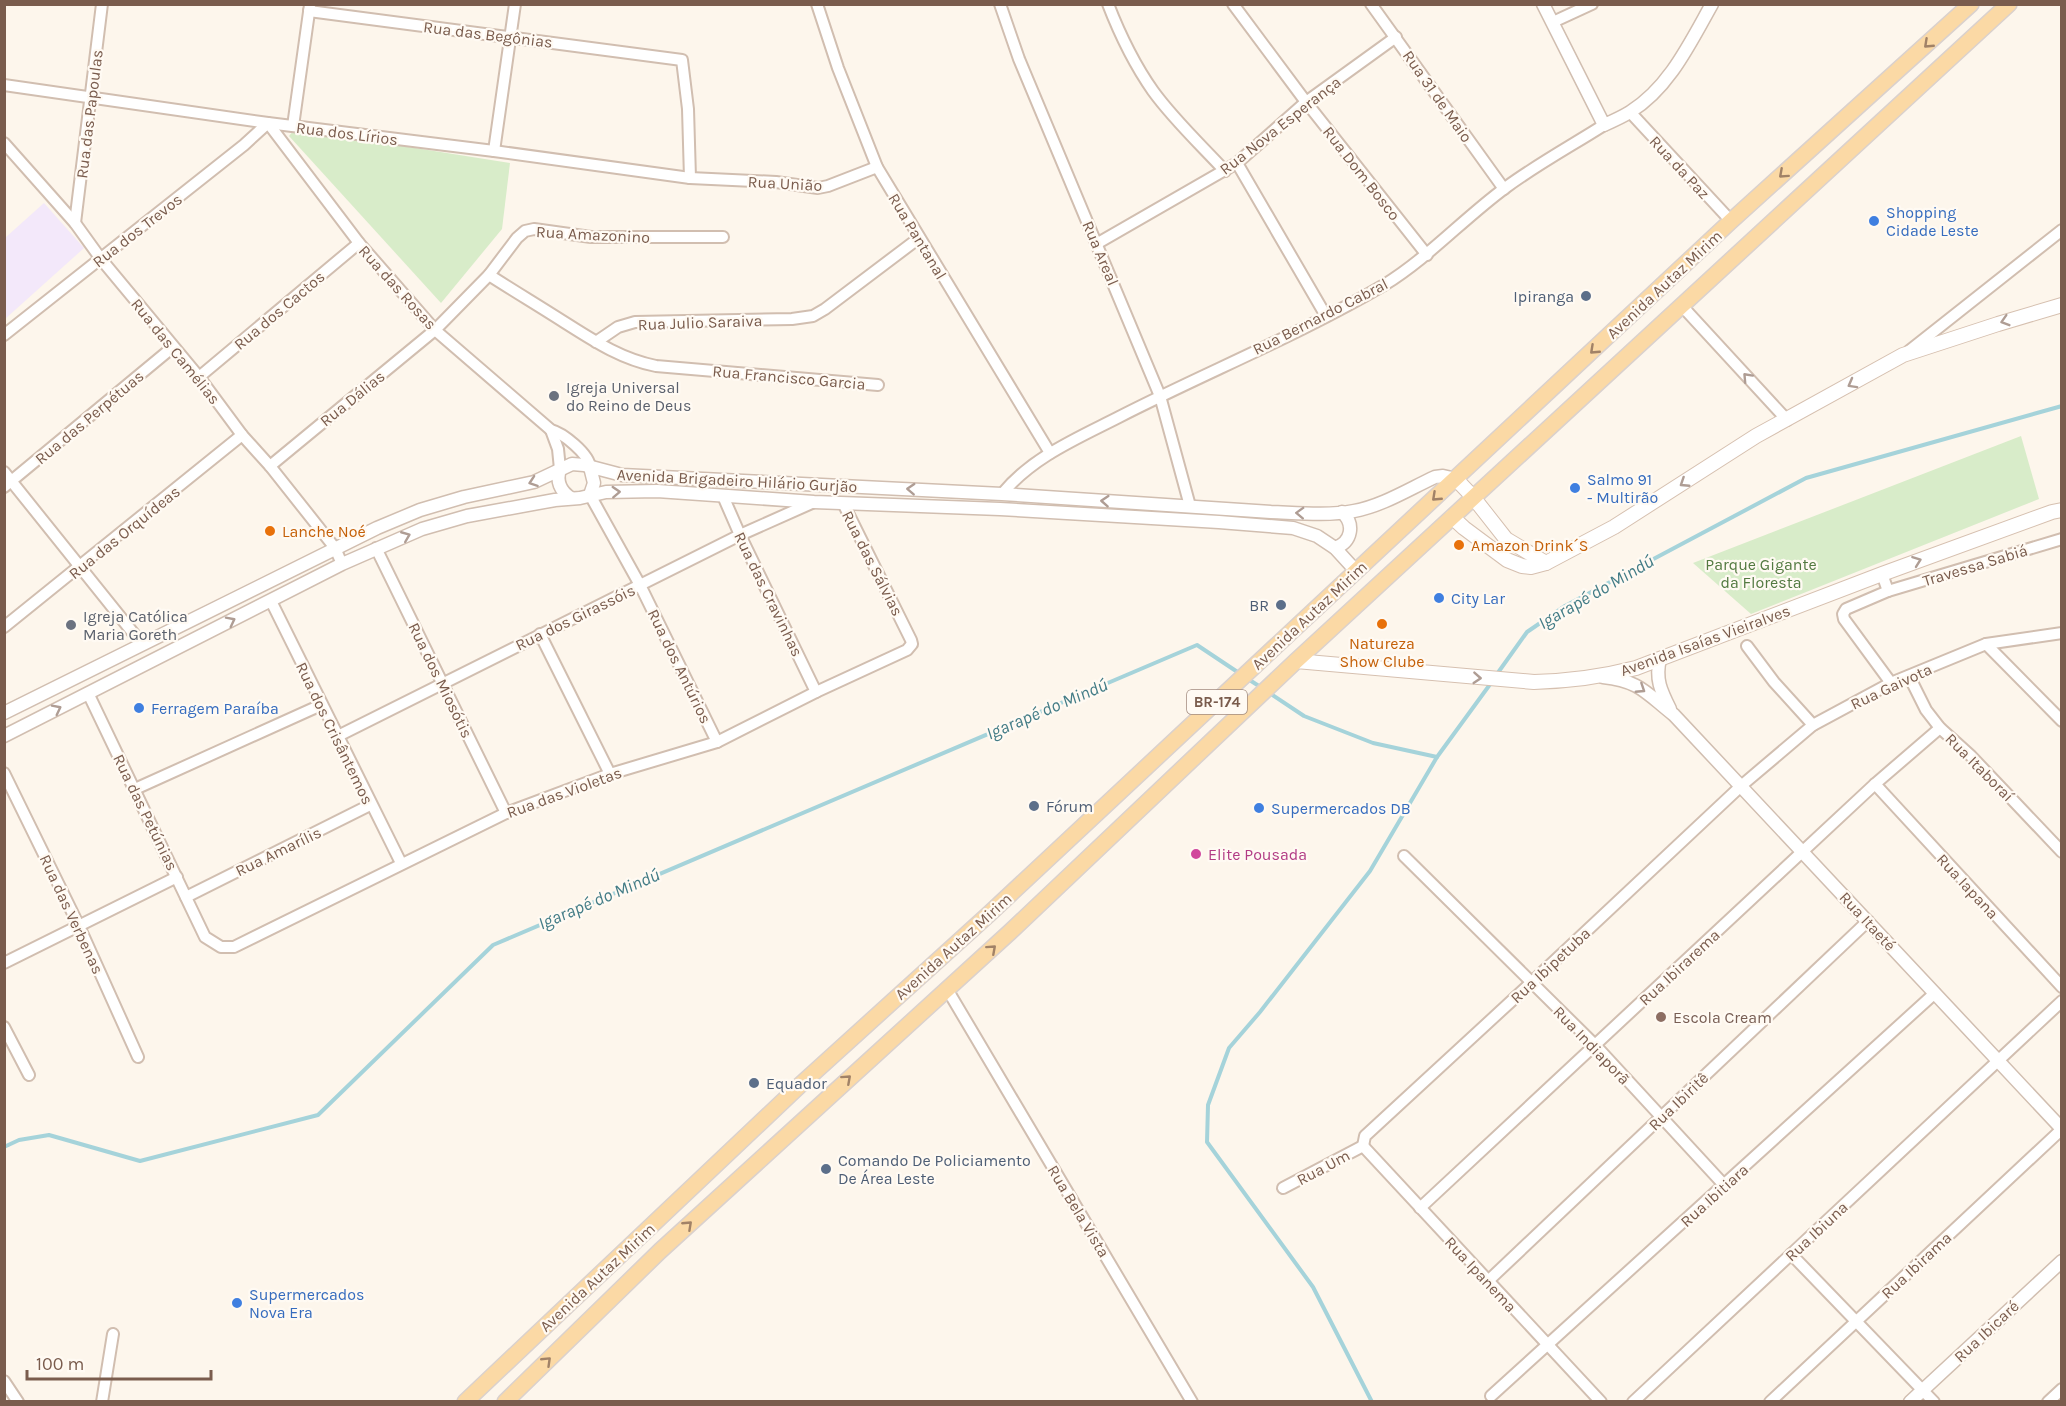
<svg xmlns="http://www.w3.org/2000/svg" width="2066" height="1406" viewBox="0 0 2066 1406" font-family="Karla,sans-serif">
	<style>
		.education { fill: #f3e8fa }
		.green { fill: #d8ecc9 }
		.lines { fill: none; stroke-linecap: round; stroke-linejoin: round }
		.stream { stroke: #a5d3da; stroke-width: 4 }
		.minor-casing { stroke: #d1beb0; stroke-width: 14 }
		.tertiary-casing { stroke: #d1beb0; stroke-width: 15 }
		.secondary-casing { stroke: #d6c0b0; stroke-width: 16 }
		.primary-casing { stroke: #dad1cd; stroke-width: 18 }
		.minor { stroke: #fff; stroke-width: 10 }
		.tertiary { stroke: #fff; stroke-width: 12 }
		.secondary { stroke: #fff; stroke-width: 14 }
		.primary { stroke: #fbd9a5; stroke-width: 15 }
		.oneway { stroke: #a18267 }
		.oneway2 { stroke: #af9d94 }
		.shop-dot { fill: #3f7fe0; stroke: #fffaf3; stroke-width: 2 }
		.service-dot { fill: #5c6f8a; stroke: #fffaf3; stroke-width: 2 }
		.worship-dot { fill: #6b7280; stroke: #fffaf3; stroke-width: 2 }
		.food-dot { fill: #e8710a; stroke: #fffaf3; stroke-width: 2 }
		.hotel-dot { fill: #d1479c; stroke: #fffaf3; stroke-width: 2 }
		.education-dot { fill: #8d6e63; stroke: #fffaf3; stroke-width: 2 }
		.labels { text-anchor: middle; stroke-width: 4.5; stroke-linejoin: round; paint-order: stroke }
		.shield { fill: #fffaf3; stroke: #a28b7f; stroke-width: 1.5 }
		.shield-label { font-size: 15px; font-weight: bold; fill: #7a5c4d }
		.street-label { font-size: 16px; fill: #7a5c4d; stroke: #fffaf3 }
		.shop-label { font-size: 16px; fill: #366cbe; stroke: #fffaf3; text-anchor: start }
		.service-label { font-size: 16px; fill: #4e5e75; stroke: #fffaf3; text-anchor: start }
		.worship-label { font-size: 16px; fill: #5b616d; stroke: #fffaf3; text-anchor: start }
		.food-label { font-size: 16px; fill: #c56008; stroke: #fffaf3; text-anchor: start }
		.park-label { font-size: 16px; fill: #537a41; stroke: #fffaf3 }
		.hotel-label { font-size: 16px; fill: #b23c85; stroke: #fffaf3; text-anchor: start }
		.education-label { font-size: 16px; fill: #785e54; stroke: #fffaf3; text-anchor: start }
		.water-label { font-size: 18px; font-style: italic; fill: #437c86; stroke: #fffaf3 }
	</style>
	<rect width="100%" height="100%" fill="#fdf6ec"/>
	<path class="education" d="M44,203L84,248L5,319V238Z"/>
	<g class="green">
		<path d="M295,129L510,163L502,229L441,303L289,136Z"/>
		<path d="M2021,436L2039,499L1751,614L1693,563Z"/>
	</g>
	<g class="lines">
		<g class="stream">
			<path d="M1497,674L1527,632L1565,606L1806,478L2062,406"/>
			<path d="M1248,679L1262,688"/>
			<path d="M1268,692L1304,716L1373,743L1437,757L1491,683"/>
			<path d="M4,1147L19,1140L49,1135L140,1161L318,1115L493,945L1197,645L1239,673"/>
			<path d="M1372,1402L1313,1287L1207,1142L1208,1105L1229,1048L1260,1012L1370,871L1437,757"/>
		</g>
		<g class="minor-casing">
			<g id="minor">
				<path d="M817,4L838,68L877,167L1050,453"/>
				<path d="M1000,4L1019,59L1160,396L1190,506"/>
				<path d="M1108,4C1120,35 1134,64 1153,91C1174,120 1201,145 1225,171"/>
				<path d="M1233,4L1306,102L1427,255"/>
				<path d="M1371,4L1504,189"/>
				<path d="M309,11L682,60L688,109L690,178"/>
				<path d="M1553,22L1592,4"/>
				<path d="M4,85L268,123L494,151L690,178L776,182L818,188L828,186L877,167"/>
				<path d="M1630,112L1731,221"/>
				<path d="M293,126L310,5"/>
				<path d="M4,143L75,223L101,259L199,377L242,435L270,466L335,548L342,564"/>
				<path d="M494,151L515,4"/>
				<path d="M1237,163L1326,316"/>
				<path d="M75,223L102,4"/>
				<path d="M1098,243L1237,163L1306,102L1396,37"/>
				<path d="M489,275C514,291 539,306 564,322C594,341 621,359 656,366L878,385"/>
				<path d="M1682,306L1787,420"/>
				<path d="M4,335L244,145L268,123L359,243L435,330L551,430C563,433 589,454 590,467"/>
				<path d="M596,342L618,327L635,322L792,319L813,316L825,309L919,238"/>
				<path d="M1909,351L2062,230"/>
				<path d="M199,377L359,243"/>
				<path d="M551,430L558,449L560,469"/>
				<path d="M270,466L435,330L489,275L517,238L525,231L534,229L591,237H723"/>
				<path d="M4,472L142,644"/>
				<path d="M4,487L173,347"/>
				<path d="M1002,494C1032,457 1078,438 1119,417C1207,372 1299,335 1384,285C1428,258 1463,219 1505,188C1536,165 1571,146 1604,125"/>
				<path d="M590,495L640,585L717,742"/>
				<path d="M723,496L740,535L816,692"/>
				<path d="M376,548L506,813"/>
				<path d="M1882,574L1888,591L1846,609L1843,614L1844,619L1891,683"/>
				<path d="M1888,591L2062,539"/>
				<path d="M271,601L401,863"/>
				<path d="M4,627L242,435"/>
				<path d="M540,634L610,774"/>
				<path d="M1986,644L2062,721"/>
				<path d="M1747,646L1774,682L1813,725"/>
				<path d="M1909,676L1926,710L1940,728L1971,756L2062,852"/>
				<path d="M88,693L205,937L221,947H234L506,813L610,774L717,742L816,692L907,650L912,644L911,640L843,503"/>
				<path d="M338,736L740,535L814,502"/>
				<path d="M4,773L79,926L138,1057"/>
				<path d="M1875,784L2062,987"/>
				<path d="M135,789L321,705"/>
				<path d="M1404,856L1595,1045L1725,1186"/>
				<path d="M186,897L370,805"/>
				<path d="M4,963L177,877"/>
				<path d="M947,989L1192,1402"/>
				<path d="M4,1027L29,1075"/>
				<path d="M1363,1146L1365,1136L1531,983L1741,786L1813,725L1891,683L1986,644L2062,633"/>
				<path d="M1363,1146L1601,1402"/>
				<path d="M1283,1188L1363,1146"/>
				<path d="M1420,1208L1875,784L1940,728"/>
				<path d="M1791,1254L1934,1402"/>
				<path d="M1488,1281L1868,921"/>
				<path d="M4,1381L18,1402"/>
				<path d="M1491,1396L1935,993"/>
				<path d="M102,1402L113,1334"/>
				<path d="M1633,1402L2062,1001"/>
				<path d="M1770,1402L2062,1129"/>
				<path d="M2048,1402L2062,1389"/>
			</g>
		</g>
		<g class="tertiary-casing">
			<g id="tertiary">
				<path d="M1543,4L1604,125C1613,121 1622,117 1630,112C1669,88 1690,43 1712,4"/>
				<path d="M560,469C556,481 560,491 571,498"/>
				<path d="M590,495L594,483L590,467"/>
				<path d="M1335,548C1352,542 1355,524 1342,512"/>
				<path d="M1660,659C1655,679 1661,691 1670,709"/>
				<path d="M1603,677C1640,681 1646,693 1674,715L2062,1129"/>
				<path d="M4,713L377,528L420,510L464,497L534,482L572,464L584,465L622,475L1002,494L1271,512C1298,513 1327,516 1354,511C1382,506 1409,489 1435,477L1443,476L1456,479"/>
				<path d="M4,736L342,564L422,529L467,516L555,500L580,498L606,492L657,491L814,502L1000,509L1219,522L1293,528L1317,536L1335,548L1356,571"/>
				<path d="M1910,1402L2062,1261"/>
			</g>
		</g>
		<g class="secondary-casing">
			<g id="secondary">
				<path d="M1456,479L1473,497L1506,539L1546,563"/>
				<path d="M1452,517L1464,528L1507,560L1522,566L1531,567L1546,563L1614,527L1756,436L1903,355L1998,324L2062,305"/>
				<path d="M1296,661L1534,682C1569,681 1601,677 1636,668L1882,574L2052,512L2062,510"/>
			</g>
		</g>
		<g class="primary-casing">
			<g id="primary">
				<path d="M465,1402L798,1087L989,914L1731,221L1971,4"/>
				<path d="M505,1402L660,1251L1010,932L1296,661L2009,4"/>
			</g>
		</g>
		<use href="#minor" class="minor"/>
		<use href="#tertiary" class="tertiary"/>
		<use href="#secondary" class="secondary"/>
		<use href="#primary" class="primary"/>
	</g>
	<defs><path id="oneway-chevron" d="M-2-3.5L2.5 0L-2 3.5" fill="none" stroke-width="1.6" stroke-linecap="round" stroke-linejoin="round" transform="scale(1.5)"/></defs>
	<g class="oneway">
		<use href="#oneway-chevron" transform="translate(1928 44) rotate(137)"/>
		<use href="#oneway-chevron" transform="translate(1783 174) rotate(138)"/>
		<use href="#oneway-chevron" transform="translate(1594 350) rotate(137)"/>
		<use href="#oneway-chevron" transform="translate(1436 497) rotate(137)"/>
		<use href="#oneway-chevron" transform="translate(992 949) rotate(-42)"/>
		<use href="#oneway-chevron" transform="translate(847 1079) rotate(-42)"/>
		<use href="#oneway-chevron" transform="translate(688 1225) rotate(-43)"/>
		<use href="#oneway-chevron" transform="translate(547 1361) rotate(-44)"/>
	</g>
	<g class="oneway2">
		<use href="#oneway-chevron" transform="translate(2005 321) rotate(163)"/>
		<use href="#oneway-chevron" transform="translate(1747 377) rotate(-133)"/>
		<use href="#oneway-chevron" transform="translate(1852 384) rotate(151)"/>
		<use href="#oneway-chevron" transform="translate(533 482) rotate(161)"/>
		<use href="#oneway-chevron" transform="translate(1684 483) rotate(147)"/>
		<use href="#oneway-chevron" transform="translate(911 489) rotate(-177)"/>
		<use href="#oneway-chevron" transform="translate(616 492) rotate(-3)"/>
		<use href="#oneway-chevron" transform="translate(1105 501) rotate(-176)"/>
		<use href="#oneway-chevron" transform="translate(1300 513) rotate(-178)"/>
		<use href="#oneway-chevron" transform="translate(406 536) rotate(-22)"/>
		<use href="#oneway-chevron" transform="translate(1917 561) rotate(-20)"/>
		<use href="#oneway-chevron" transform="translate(231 621) rotate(-27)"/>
		<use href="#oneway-chevron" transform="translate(1477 678) rotate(4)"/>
		<use href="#oneway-chevron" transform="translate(1641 689) rotate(33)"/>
		<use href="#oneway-chevron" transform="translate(57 709) rotate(-27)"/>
	</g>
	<g class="shop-dot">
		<circle cx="1874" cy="221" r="6"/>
		<circle cx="1575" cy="488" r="6"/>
		<circle cx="1439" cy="598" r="6"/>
		<circle cx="139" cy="708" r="6"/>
		<circle cx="1259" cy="808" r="6"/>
		<circle cx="237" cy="1303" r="6"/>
	</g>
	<g class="service-dot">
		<circle cx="1586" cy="296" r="6"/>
		<circle cx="1281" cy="605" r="6"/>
		<circle cx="1034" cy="806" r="6"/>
		<circle cx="754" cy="1083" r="6"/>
		<circle cx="826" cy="1169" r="6"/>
	</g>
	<g class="worship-dot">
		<circle cx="554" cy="396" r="6"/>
		<circle cx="71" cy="625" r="6"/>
	</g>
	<g class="food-dot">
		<circle cx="270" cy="531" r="6"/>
		<circle cx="1459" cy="545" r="6"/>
		<circle cx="1382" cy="624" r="6"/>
	</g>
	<circle class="hotel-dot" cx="1196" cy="854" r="6"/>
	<circle class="education-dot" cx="1661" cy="1017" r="6"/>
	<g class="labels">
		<rect class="shield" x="1187" y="690" width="60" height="24" rx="4.5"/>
		<g class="shield-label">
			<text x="1217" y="707">BR-174</text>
		</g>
		<g class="street-label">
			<text transform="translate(488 34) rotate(7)" y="6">Rua das Begônias</text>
			<text transform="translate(1438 96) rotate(55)" y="6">Rua 31 de Maio</text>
			<text transform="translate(89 114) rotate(-83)" y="6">Rua das Papoulas</text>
			<text transform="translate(1280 125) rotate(-38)" y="6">Rua Nova Esperança</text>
			<text transform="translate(347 133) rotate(7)" y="6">Rua dos Lírios</text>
			<text transform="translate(1680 167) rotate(47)" y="6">Rua da Paz</text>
			<text transform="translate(1362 173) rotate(52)" y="6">Rua Dom Bosco</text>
			<text transform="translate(785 183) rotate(3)" y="6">Rua União</text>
			<text transform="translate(137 230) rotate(-38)" y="6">Rua dos Trevos</text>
			<text transform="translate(593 234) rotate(3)" y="6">Rua Amazonino</text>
			<text transform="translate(918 236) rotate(59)" y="6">Rua Pantanal</text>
			<text transform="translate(1101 253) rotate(67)" y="6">Rua Areal</text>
			<text transform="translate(1664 284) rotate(-43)" y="6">Avenida Autaz Mirim</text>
			<text transform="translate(398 287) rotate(48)" y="6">Rua das Rosas</text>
			<text transform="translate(279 310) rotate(-40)" y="6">Rua dos Cactos</text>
			<text transform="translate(1320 316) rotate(-27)" y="6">Rua Bernardo Cabral</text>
			<text transform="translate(700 322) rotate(-2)" y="6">Rua Julio Saraiva</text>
			<text transform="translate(176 351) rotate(51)" y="6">Rua das Camélias</text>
			<text transform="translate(789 377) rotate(5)" y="6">Rua Francisco Garcia</text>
			<text transform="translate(352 398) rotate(-39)" y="6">Rua Dálias</text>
			<text transform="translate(89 417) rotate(-40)" y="6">Rua das Perpétuas</text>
			<text transform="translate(737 480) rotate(3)" y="6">Avenida Brigadeiro Hilário Gurjão</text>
			<text transform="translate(124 532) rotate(-39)" y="6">Rua das Orquídeas</text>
			<text transform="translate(873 563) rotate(63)" y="6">Rua das Sálvias</text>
			<text transform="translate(1975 565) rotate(-17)" y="6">Travessa Sabiá</text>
			<text transform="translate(769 594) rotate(64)" y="6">Rua das Cravinhas</text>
			<text transform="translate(1309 615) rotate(-43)" y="6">Avenida Autaz Mirim</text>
			<text transform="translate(575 617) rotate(-26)" y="6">Rua dos Girassóis</text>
			<text transform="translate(1705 640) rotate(-20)" y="6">Avenida Isaías Vieiralves</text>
			<text transform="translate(680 666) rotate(64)" y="6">Rua dos Antúrios</text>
			<text transform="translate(441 680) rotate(64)" y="6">Rua dos Miosótis</text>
			<text transform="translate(1891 686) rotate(-25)" y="6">Rua Gaivota</text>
			<text transform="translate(335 733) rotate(64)" y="6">Rua dos Crisântemos</text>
			<text transform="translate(1980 767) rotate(45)" y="6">Rua Itaboraí</text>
			<text transform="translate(564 792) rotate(-20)" y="6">Rua das Violetas</text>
			<text transform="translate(146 812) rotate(64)" y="6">Rua das Petúnias</text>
			<text transform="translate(278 851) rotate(-26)" y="6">Rua Amarílis</text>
			<text transform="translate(1968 886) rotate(47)" y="6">Rua Iapana</text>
			<text transform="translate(72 914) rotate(65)" y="6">Rua das Verbenas</text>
			<text transform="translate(1868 921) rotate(47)" y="6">Rua Itaeté</text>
			<text transform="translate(953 946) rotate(-42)" y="6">Avenida Autaz Mirim</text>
			<text transform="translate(1550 965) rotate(-43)" y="6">Rua Ibipetuba</text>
			<text transform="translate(1679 967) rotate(-43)" y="6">Rua Ibirarema</text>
			<text transform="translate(1592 1045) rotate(46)" y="6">Rua Indiaporã</text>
			<text transform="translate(1678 1101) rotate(-44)" y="6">Rua Ibiritê</text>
			<text transform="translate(1323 1167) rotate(-28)" y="6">Rua Um</text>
			<text transform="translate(1714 1195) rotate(-42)" y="6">Rua Ibitiara</text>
			<text transform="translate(1079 1211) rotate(59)" y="6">Rua Bela Vista</text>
			<text transform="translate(1816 1231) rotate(-43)" y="6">Rua Ibiuna</text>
			<text transform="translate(1916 1265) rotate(-43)" y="6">Rua Ibirama</text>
			<text transform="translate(1481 1274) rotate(47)" y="6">Rua Ipanema</text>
			<text transform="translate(597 1277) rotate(-43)" y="6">Avenida Autaz Mirim</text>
			<text transform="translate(1986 1331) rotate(-43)" y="6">Rua Ibicaré</text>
		</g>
		<g class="shop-label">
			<text x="1886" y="218">Shopping<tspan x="1886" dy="18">Cidade Leste</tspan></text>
			<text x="1587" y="485">Salmo 91<tspan x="1587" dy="18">- Multirão</tspan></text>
			<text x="1451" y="604">City Lar</text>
			<text x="151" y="714">Ferragem Paraíba</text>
			<text x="1271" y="814">Supermercados DB</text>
			<text x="249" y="1300">Supermercados<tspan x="249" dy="18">Nova Era</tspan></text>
		</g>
		<g class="service-label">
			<text x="1574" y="302" text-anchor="end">Ipiranga</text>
			<text x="1269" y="611" text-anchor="end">BR</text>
			<text x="1046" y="812">Fórum</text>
			<text x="766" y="1089">Equador</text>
			<text x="838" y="1166">Comando De Policiamento<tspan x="838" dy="18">De Área Leste</tspan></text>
		</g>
		<g class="worship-label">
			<text x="566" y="393">Igreja Universal<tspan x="566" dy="18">do Reino de Deus</tspan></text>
			<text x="83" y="622">Igreja Católica<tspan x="83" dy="18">Maria Goreth</tspan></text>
		</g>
		<g class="food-label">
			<text x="282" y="537">Lanche Noé</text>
			<text x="1471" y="551">Amazon Drink´S</text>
			<text x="1382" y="649" text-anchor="middle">Natureza<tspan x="1382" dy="18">Show Clube</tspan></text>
		</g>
		<g class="park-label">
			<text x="1761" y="570">Parque Gigante<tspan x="1761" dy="18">da Floresta</tspan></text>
		</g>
		<g class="hotel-label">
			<text x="1208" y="860">Elite Pousada</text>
		</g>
		<g class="education-label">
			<text x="1673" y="1023">Escola Cream</text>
		</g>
		<g class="water-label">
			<text transform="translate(1596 592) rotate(-30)" y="6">Igarapé do Mindú</text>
			<text transform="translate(1047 709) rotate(-23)" y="6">Igarapé do Mindú</text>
			<text transform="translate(599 899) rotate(-23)" y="6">Igarapé do Mindú</text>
		</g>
	</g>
	<rect width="2066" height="1406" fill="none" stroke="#7a5c4d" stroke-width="12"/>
	<path d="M27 1370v9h184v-9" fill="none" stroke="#7a5c4d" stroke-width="3"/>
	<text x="36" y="1370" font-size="18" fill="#7a5c4d" stroke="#fffaf3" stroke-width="4.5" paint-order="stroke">100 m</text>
</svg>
